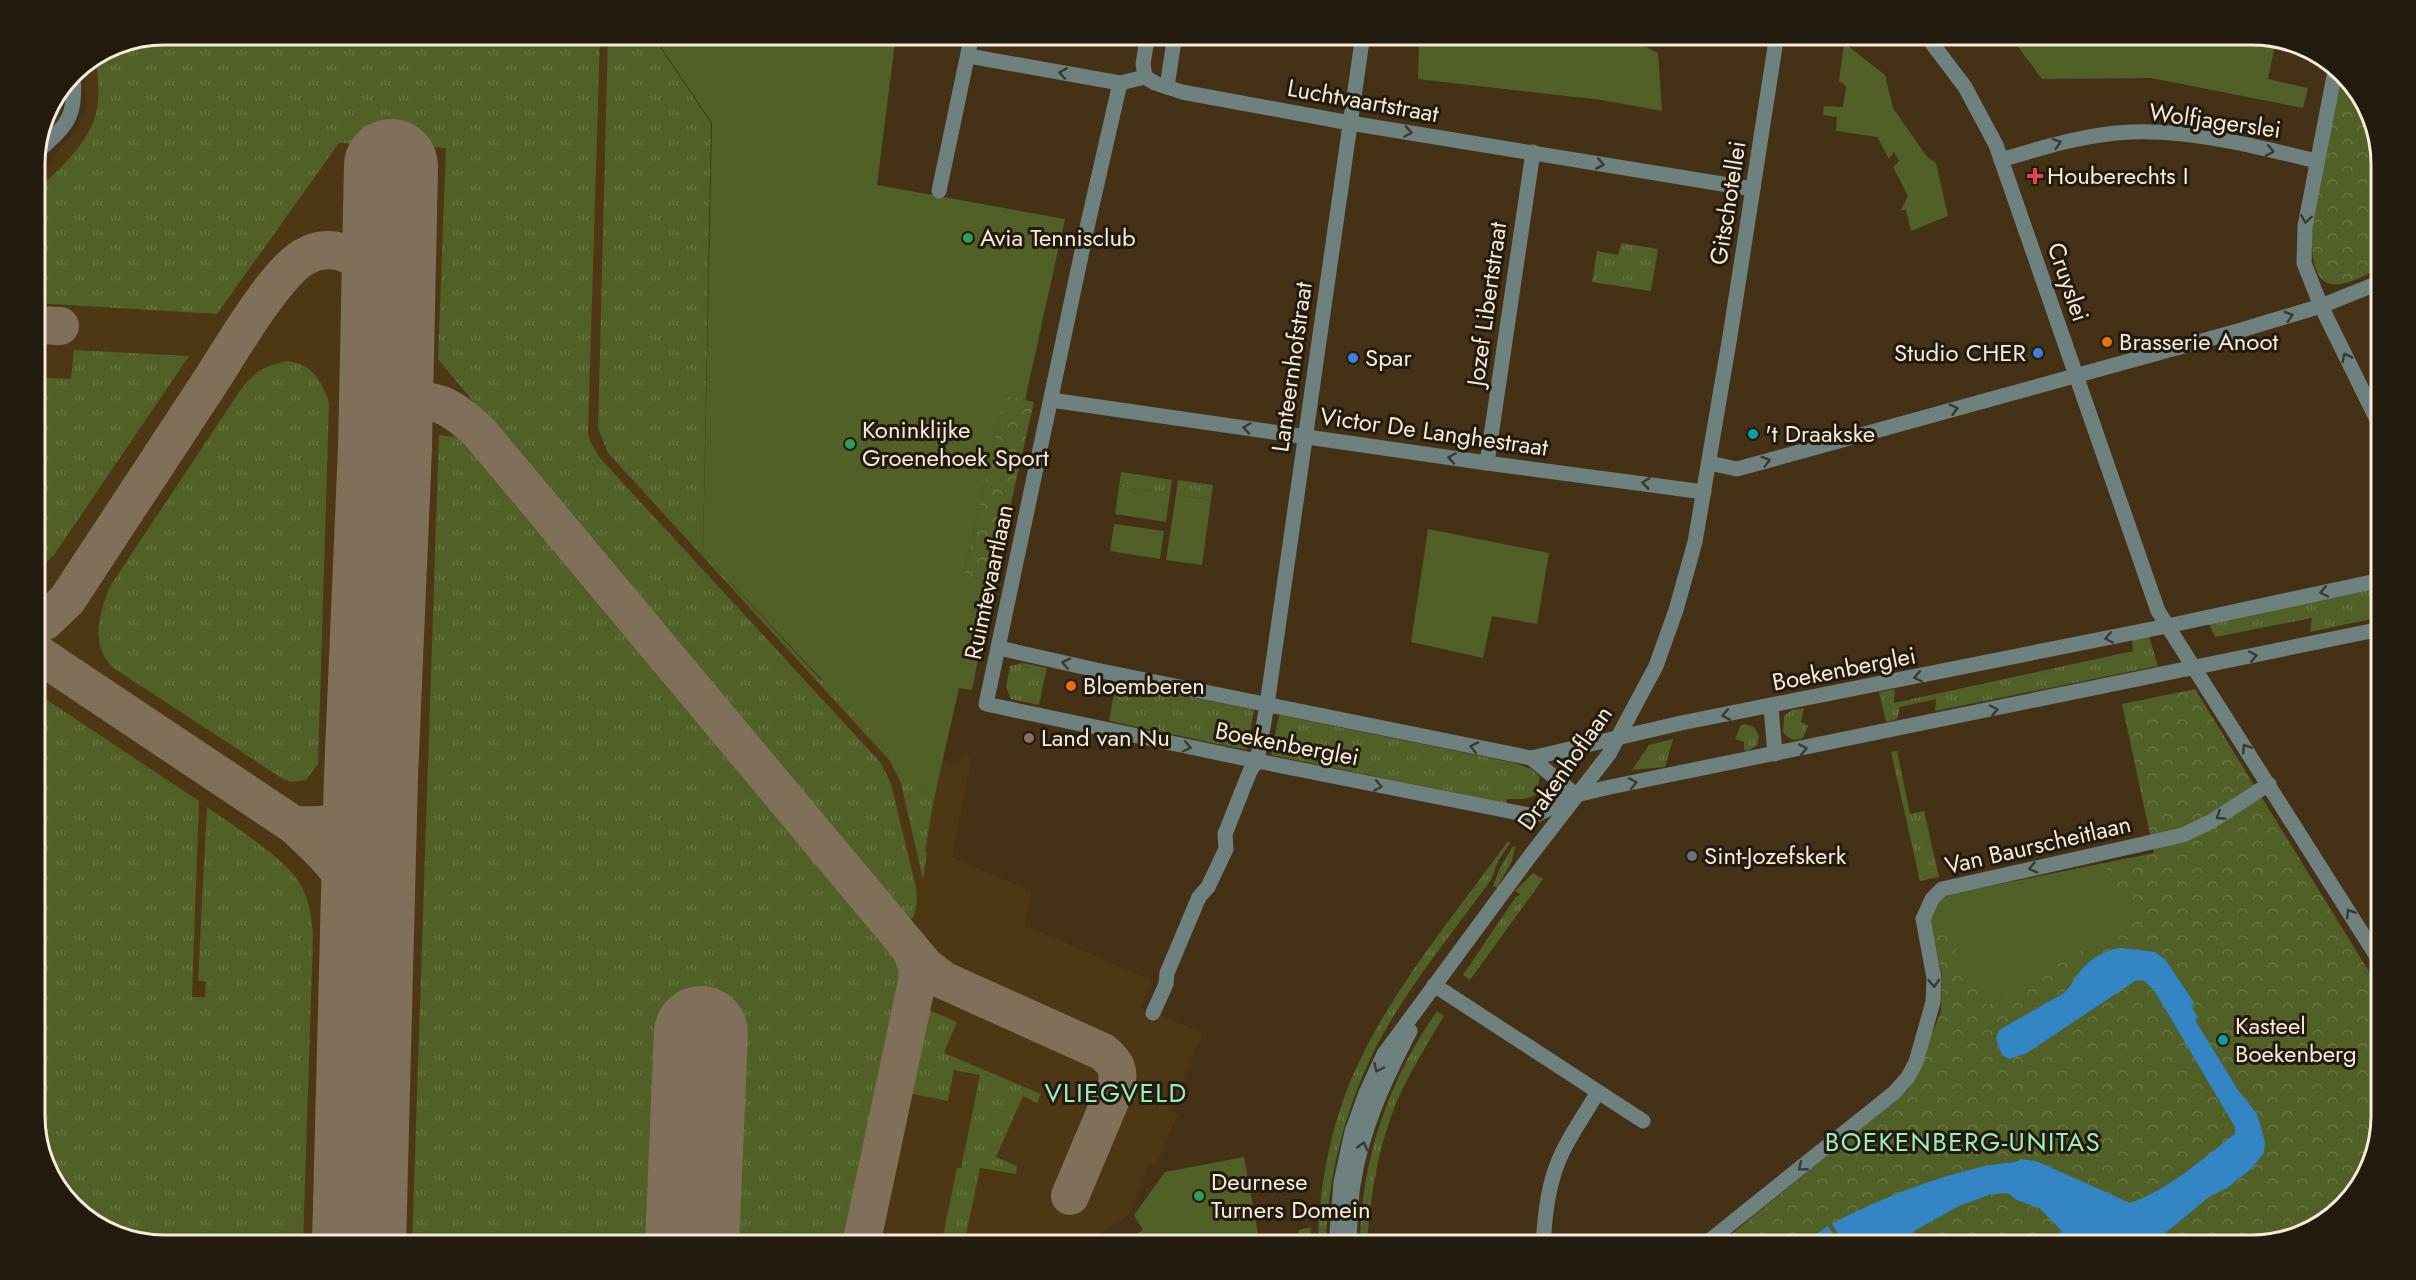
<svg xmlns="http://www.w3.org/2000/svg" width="2416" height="1280" viewBox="0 0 2416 1280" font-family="Jost,sans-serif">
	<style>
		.commercial { fill: #4b3830 }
		.built { fill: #4e3714 }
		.grass { fill: url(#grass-tufts) }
		.park { fill: url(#park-crowns) }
		.garden { fill: #506026 }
		.water { fill: #3385c3 }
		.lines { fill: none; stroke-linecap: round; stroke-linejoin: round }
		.taxiway { stroke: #817059; stroke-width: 38 }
		.runway { stroke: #817059; stroke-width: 94 }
		.minor { stroke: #6e817f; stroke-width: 15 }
		.oneway { stroke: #3a3a31 }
		.health-dot { fill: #e0444e; stroke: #241b0f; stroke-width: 2 }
		.leisure-dot { fill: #2e9e5b; stroke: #241b0f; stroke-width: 2 }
		.food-dot { fill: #e8710a; stroke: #241b0f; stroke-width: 2 }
		.shop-dot { fill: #3f7fe0; stroke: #241b0f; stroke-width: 2 }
		.culture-dot { fill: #0f9aa8; stroke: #241b0f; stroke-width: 2 }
		.education-dot { fill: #8d6e63; stroke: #241b0f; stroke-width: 2 }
		.worship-dot { fill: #6b7280; stroke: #241b0f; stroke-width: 2 }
		.labels { text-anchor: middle; stroke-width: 6; stroke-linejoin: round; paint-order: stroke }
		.street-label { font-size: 24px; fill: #f6eada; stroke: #241b0f }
		.poi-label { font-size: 24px; fill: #f6eada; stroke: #241b0f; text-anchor: start }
		.neighbourhood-label { font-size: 26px; letter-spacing: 1.5px; fill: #9becc1; stroke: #241b0f }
		.rim { fill: none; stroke: #f6eada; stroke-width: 3 }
	</style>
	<defs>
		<pattern id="grass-tufts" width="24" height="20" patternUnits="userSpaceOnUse" patternTransform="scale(1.5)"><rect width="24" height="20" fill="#506026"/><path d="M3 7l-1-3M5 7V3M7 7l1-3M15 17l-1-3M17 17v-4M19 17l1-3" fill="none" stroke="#6a7745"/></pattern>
		<pattern id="park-crowns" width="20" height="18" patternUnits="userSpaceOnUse" patternTransform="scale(1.5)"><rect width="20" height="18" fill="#506026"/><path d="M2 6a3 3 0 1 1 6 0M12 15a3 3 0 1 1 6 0" fill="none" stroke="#6a7745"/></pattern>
	</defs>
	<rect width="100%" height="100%" fill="#443116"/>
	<path class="commercial" d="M64,85L62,109L55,125L38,143L44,114Z"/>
	<path class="built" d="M164,34L652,35L700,554L934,798L942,761L958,765L962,755L972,757L952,857L1031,891L1025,925L1151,980L1141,1007L1203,1033L1170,1110L1178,1114L1156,1166L1150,1164L1128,1216L1080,1245H164L106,1232L57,1188L35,1125V161L41,160L48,165L81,121L86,105L84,64L115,44Z"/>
	<g class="grass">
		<path d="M164,34L600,35L588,432L590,441L600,458L881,763L891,784L916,887L917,902L914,917L910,919L898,915L438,359L446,148L339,143L217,314L35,303V190C59,172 92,139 97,109C100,92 97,73 96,57L115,44Z"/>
		<path d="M608,35H652L711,123L703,553L821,680L826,676L926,772L923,787L934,799L926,845L925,852L927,853L923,880L901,783L890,761L608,453L598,428Z"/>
		<path d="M1621,243L1658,249L1651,291L1592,282L1597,251L1618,255Z"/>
		<path d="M74,350L189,356L54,555L35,573V377L71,379Z"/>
		<path d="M287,361C313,364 321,380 329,403L318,764L306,780L291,782L283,779L112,667C90,643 99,616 109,588L239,392C255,371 262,367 287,361Z"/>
		<path d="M439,435L463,438L473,445L892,950L899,968L900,985L848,1245H412Z"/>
		<path d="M1121,472L1172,480L1170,494L1119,486Z"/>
		<path d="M1178,480L1213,485L1211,500L1176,495Z"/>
		<path d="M2381,584V617L2310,632L2312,618L2215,637L2208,622Z"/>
		<path d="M2149,636L2158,666L1935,711L1936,699L1900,707L1897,719L1886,722L1879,692L1895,689L1894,703L2133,651L2132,640Z"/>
		<path d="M1023,663L1047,668L1039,705L1011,699L1006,687L1010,666Z"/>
		<path d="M1116,682L1254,710L1247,750L1109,721Z"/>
		<path d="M35,692L199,801L192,997H205L206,981H198L207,807C233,826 288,859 302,887C310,903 312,919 313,937L303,1245H164L106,1232L57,1188L35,1125Z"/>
		<path d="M1804,708L1801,722L1808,726L1803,738C1794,741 1789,740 1783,732L1784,716L1792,710Z"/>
		<path d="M1279,715L1515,763L1531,769L1540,777L1535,796L1524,799H1507L1506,803L1271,755Z"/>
		<path d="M1744,724L1754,727L1759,736L1757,745L1748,751L1744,750V742L1735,739L1741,725Z"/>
		<path d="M1673,739L1665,767L1632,770L1649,745Z"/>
		<path d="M1897,751L1910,814L1924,811L1939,877L1920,881L1891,752Z"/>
		<path d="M1508,841L1510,843L1498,861L1491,880C1451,935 1405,990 1374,1051C1345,1110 1327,1179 1326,1245H1318C1319,1183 1332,1117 1360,1060C1398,981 1457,912 1508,841Z"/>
		<path d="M1513,846L1515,847L1512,861L1497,888L1493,886L1500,868Z"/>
		<path d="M1533,873L1543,879L1470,980L1463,975L1515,898L1520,894L1515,891Z"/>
		<path d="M924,1008L957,1022L944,1053L1041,1094L1037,1103L1023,1096L996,1157L1017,1166L1016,1174L980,1168L964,1245H941L957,1168H961L980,1075L954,1070L948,1101L908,1093Z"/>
		<path d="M1437,1011L1444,1016C1427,1044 1410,1072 1397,1101C1378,1147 1370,1197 1367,1245H1360C1361,1160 1388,1081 1437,1011Z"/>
	</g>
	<g class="park">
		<path d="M2341,76L2360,92L2381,156V268C2369,273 2355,281 2342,284C2309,290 2312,248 2312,227Z"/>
		<path d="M1004,395L1034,402L993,582L964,574Z"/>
		<path d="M2195,689L2381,991V1116L2368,1174L2317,1228L2252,1245H1718L1908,1090L1941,1012L1942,975L1930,920L1938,901L1947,895L2154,853L2122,704Z"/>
	</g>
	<g class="garden">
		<path d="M2053,34H2252L2276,40L2268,79L2308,88L2303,108L2151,78L2042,79L2009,35L2052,37Z"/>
		<path d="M653,35H896L877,185L1065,219L1025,400L1004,396L964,574L993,582L972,690L959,688L934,799L703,553L712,123Z"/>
		<path d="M1549,35L1572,42L1583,35H1622L1658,53L1662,111L1601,100L1418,79L1419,35Z"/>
		<path d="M1844,43L1885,75L1893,108L1927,157L1936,163L1948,216L1911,231L1906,210H1901L1908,196L1893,167L1899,161L1894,152L1889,159L1877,137L1836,131L1837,117L1823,115L1824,106L1843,107L1846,86L1839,81Z"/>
		<path d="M1119,486L1170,494L1166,522L1115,514Z"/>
		<path d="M1176,495L1211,500L1202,565L1166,560Z"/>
		<path d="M1114,524L1164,531L1160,559L1110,551Z"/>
		<path d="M1428,529L1549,553L1537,624L1492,616L1483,658L1411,642Z"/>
		<path d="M2104,863L2131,914L2128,923L1988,1005L1934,910L1940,902L1949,895Z"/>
		<path d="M1244,1157L1260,1245H1118L1143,1230L1134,1215L1165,1172Z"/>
		<path d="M1311,1227L1310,1245H1296L1299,1230Z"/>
	</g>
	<g class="water">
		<path d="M2121,948L2155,952L2165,959L2193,1001L2194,1004L2191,1006L2198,1017L2195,1020L2238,1090L2257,1114L2265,1142L2264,1153L2251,1169L2227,1188L2209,1197L2151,1245H2070L2059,1228L2039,1208L2017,1200L2009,1194L2003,1193L1989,1195L1959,1206L1916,1230L1894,1245H1845L1832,1224C1878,1198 1964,1165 2016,1162L2021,1159L2036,1161L2130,1203C2169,1190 2203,1158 2235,1134V1127L2154,990L2143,980L2135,981L2027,1053L2009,1059L2002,1055L1996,1038L1999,1030L2064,993C2071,987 2073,980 2079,973C2088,960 2106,949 2121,948Z"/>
		<path d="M1828,1226L1839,1243L1835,1245H1805L1803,1243Z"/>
	</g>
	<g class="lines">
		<g class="taxiway">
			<path d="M35,325L60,326"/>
			<path d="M385,448L388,424C424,386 448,403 480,433L925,966L943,980L1103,1052C1116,1063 1120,1070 1116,1087L1070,1196"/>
			<path d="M35,625L45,621L67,600C116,525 165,451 214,376C233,346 276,273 304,257C328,243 355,252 372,272C379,280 383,291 387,300"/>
			<path d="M35,652L294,825C310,840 327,854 339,872C353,891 361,928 367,952"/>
			<path d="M294,825C343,827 354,823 371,776"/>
			<path d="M861,1245L917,982L918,969L911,950"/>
		</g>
		<g class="runway">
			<path d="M359,1245L371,776L385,448L391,166"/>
			<path d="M692,1245L701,1033"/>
		</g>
		<g class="minor">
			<path d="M1925,34L1965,87L1996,145L2158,611L2381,963"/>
			<path d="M969,56L1120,83L1145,77L1155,83L1182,92L1350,123L1753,189"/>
			<path d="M2335,71L2305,226L2304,263L2321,306L2381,428"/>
			<path d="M1145,77L1143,64L1148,34"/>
			<path d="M1120,83L1088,223L986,704L1257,761L1534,816L1576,795L1610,787L2381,629"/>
			<path d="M1167,87L1175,34"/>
			<path d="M35,154C69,123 76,119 73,72"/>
			<path d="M2001,160C2044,147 2086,134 2131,132C2188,129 2260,147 2316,161"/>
			<path d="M939,191L972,34"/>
			<path d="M1051,400L1487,463L1704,492"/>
			<path d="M1487,463L1533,152"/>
			<path d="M1709,463L1737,469L2238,331L2321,306L2381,282"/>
			<path d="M999,648L1101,671L1531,758L1681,723L2172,625L2381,580"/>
			<path d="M1771,707L1775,754"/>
			<path d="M1531,758L1576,795"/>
			<path d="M1434,985L1643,1121"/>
			<path d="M1153,1013L1166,984L1167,973L1199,897L1208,887L1226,849L1225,834L1250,771L1257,761L1267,705L1363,34"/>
			<path d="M1336,1245L1341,1182L1352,1132L1366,1093L1384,1054L1527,860L1609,754L1656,666L1676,610L1695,542L1730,336L1777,34"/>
			<path d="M1349,1245C1350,1225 1350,1205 1353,1185C1361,1131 1385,1079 1410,1031"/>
			<path d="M1543,1245C1545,1214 1548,1182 1562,1153C1572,1132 1586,1112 1598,1092"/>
			<path d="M1704,1245L1895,1092L1908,1077L1916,1062L1933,1002L1934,978L1923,919L1932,899L1942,889L2183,835L2212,821L2269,784"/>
		</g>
	</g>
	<defs><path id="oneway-chevron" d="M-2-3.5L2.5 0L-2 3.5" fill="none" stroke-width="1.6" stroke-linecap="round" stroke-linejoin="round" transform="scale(1.5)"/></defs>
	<g class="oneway">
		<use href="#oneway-chevron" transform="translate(1063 73) rotate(-170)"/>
		<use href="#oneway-chevron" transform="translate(1408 132) rotate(9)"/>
		<use href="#oneway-chevron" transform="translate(2057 143) rotate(-17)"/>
		<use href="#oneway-chevron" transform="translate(2270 151) rotate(11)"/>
		<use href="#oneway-chevron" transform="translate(1600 164) rotate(10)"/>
		<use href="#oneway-chevron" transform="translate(2306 219) rotate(99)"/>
		<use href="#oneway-chevron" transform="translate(2289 316) rotate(-17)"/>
		<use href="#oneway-chevron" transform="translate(2346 357) rotate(-116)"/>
		<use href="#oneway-chevron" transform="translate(1954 409) rotate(-15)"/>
		<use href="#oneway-chevron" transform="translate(1247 428) rotate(-172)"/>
		<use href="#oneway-chevron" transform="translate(1452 458) rotate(-171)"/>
		<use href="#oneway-chevron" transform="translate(1766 461) rotate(-16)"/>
		<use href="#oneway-chevron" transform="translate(1646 483) rotate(-173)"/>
		<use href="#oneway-chevron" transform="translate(2324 592) rotate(168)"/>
		<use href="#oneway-chevron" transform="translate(2109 638) rotate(168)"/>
		<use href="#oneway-chevron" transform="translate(2253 656) rotate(-12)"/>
		<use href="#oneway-chevron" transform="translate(1066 663) rotate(-167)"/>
		<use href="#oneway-chevron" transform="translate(1918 677) rotate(168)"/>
		<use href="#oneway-chevron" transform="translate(1994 710) rotate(-12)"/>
		<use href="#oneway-chevron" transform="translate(1726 715) rotate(170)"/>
		<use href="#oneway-chevron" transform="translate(1187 747) rotate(12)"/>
		<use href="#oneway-chevron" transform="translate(1474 747) rotate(-169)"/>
		<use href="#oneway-chevron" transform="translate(2246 748) rotate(-122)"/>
		<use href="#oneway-chevron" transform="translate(1803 749) rotate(-11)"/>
		<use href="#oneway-chevron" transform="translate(1633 783) rotate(-11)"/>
		<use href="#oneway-chevron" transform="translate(1378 786) rotate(11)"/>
		<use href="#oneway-chevron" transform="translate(2220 816) rotate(147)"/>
		<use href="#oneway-chevron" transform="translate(2033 868) rotate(167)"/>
		<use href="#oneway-chevron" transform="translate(2350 913) rotate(-122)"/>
		<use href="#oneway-chevron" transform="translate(1934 983) rotate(87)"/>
		<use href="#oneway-chevron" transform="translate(1378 1068) rotate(115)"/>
		<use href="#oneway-chevron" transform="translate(1363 1146) rotate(-75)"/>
		<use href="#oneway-chevron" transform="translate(1802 1167) rotate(141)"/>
	</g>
	<path class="health-dot" d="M2032 167h6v6h6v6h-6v6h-6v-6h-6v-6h6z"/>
	<g class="leisure-dot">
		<circle cx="968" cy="238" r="6"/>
		<circle cx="850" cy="444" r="6"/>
		<circle cx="1199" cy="1196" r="6"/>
	</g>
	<g class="food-dot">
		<circle cx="2107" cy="342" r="6"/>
		<circle cx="1071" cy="686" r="6"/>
	</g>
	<g class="shop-dot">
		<circle cx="2038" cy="353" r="6"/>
		<circle cx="1353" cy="358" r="6"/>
	</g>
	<g class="culture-dot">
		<circle cx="1753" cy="434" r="6"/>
		<circle cx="2223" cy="1040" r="6"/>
	</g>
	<circle class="education-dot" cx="1029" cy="738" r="6"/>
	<circle class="worship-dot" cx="1692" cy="856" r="6"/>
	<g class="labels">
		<g class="street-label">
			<text transform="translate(1363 101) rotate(10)" y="8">Luchtvaartstraat</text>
			<text transform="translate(2215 121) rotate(8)" y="8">Wolfjagerslei</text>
			<text transform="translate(1728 203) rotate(-81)" y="8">Gitschotellei</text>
			<text transform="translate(2068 282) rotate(71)" y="8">Cruyslei</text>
			<text transform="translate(1487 304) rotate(-82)" y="8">Jozef Libertstraat</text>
			<text transform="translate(1292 367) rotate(-82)" y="8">Lanteernhofstraat</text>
			<text transform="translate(1434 432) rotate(8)" y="8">Victor De Langhestraat</text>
			<text transform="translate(989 582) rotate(-78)" y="8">Ruimtevaartlaan</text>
			<text transform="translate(1844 669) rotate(-11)" y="8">Boekenberglei</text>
			<text transform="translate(1287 744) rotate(11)" y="8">Boekenberglei</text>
			<text transform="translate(1565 768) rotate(-55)" y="8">Drakenhoflaan</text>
			<text transform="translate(2038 845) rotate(-13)" y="8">Van Baurscheitlaan</text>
		</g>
		<g class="poi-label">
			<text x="2047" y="184">Houberechts I</text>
			<text x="980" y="246">Avia Tennisclub</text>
			<text x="2119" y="350">Brasserie Anoot</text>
			<text x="2026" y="361" text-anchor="end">Studio CHER</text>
			<text x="1365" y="366">Spar</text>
			<text x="862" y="438">Koninklijke<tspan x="862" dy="28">Groenehoek Sport</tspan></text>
			<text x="1765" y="442">'t Draakske</text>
			<text x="1083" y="694">Bloemberen</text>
			<text x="1041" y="746">Land van Nu</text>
			<text x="1704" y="864">Sint-Jozefskerk</text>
			<text x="2235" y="1034">Kasteel<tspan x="2235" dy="28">Boekenberg</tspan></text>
			<text x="1211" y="1190">Deurnese<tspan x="1211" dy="28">Turners Domein</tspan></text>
		</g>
		<g class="neighbourhood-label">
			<text x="1116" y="1102">VLIEGVELD</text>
			<text x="1963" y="1151">BOEKENBERG-UNITAS</text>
		</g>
	</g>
	<path d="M0 0H2416V1280H0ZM164 45H2252A119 119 0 0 1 2371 164V1116A119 119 0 0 1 2252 1235H164A119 119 0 0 1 45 1116V164A119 119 0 0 1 164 45Z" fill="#241b0f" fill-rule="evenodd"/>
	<path class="rim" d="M164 45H2252A119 119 0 0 1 2371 164V1116A119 119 0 0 1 2252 1235H164A119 119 0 0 1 45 1116V164A119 119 0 0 1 164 45Z"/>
</svg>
